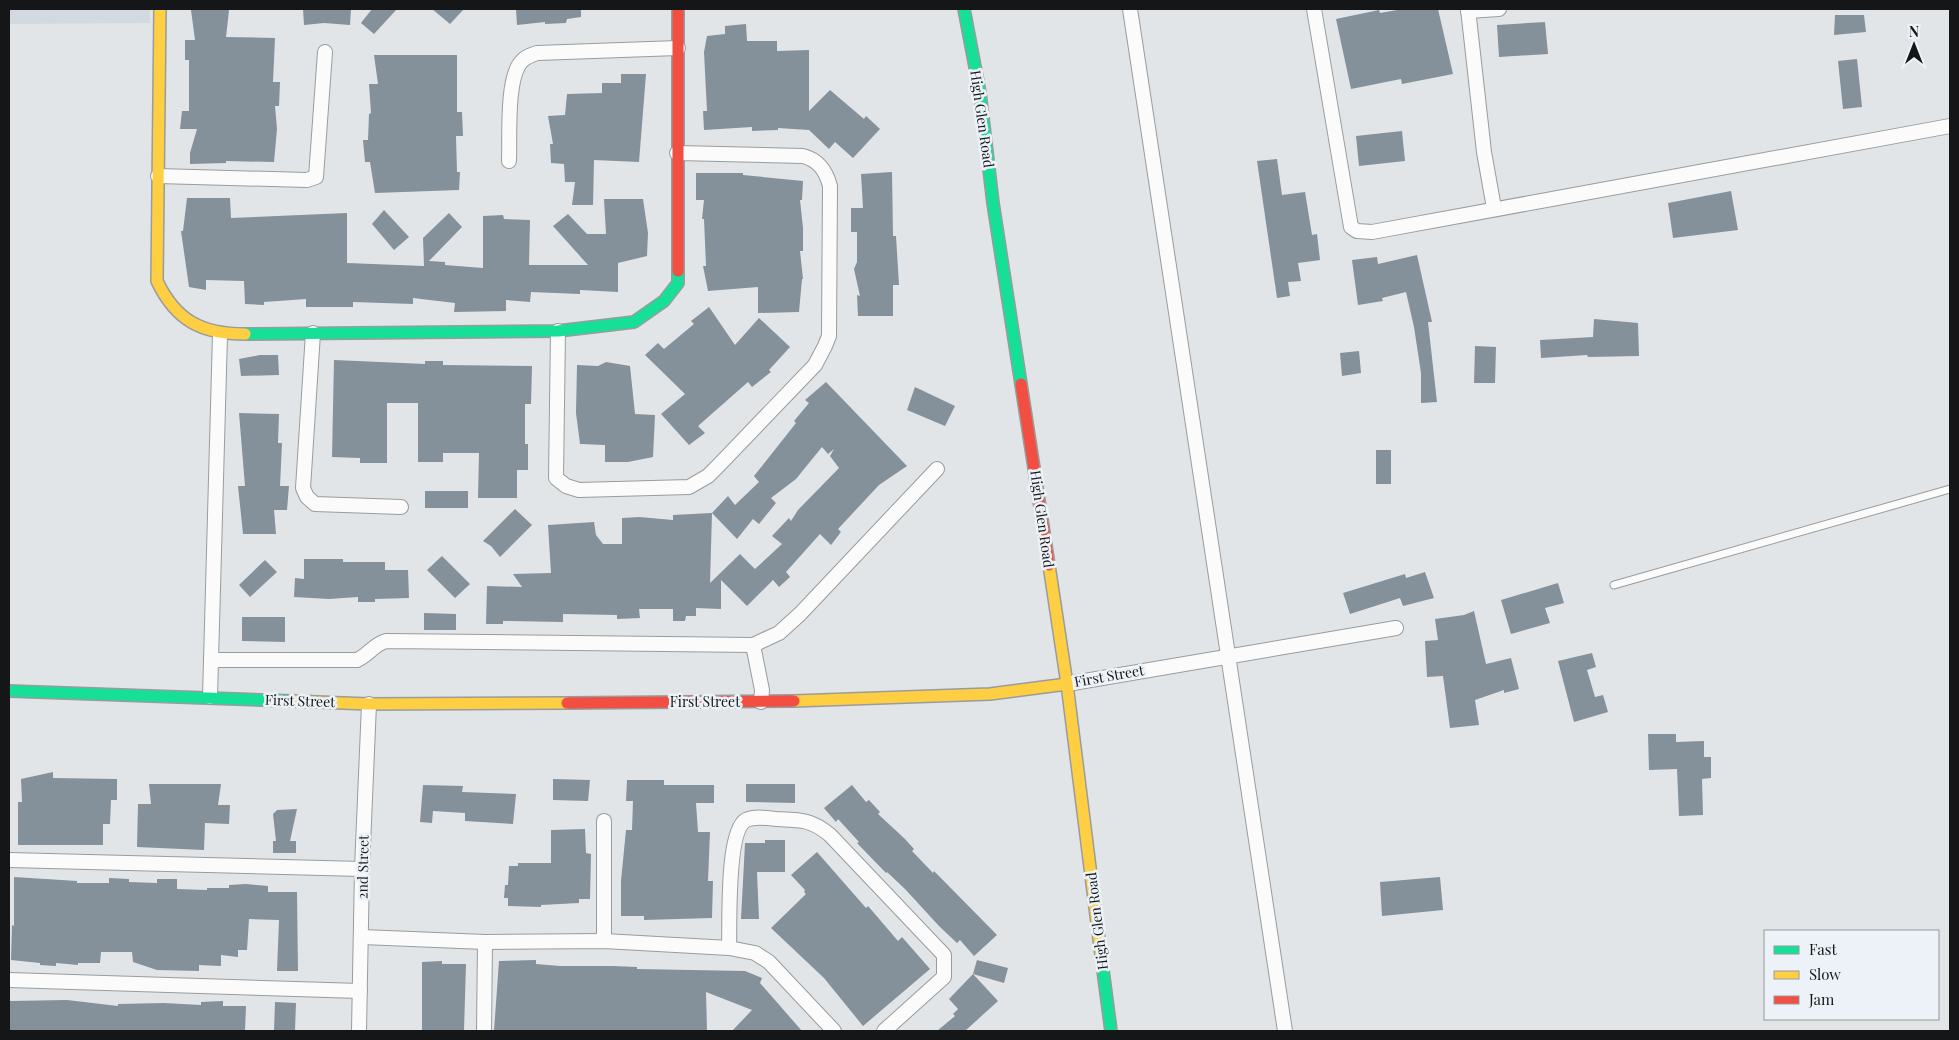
<svg xmlns="http://www.w3.org/2000/svg" width="1959" height="1040" viewBox="0 0 1959 1040" font-family="'Playfair Display',serif">
	<style>
		.built { fill: #d2d9e0 }
		.building { fill: #84909a; fill-rule: evenodd }
		.lines { fill: none; stroke-linecap: round; stroke-linejoin: round }
		.lane-casing { stroke: #999c9d; stroke-width: 9 }
		.street-casing { stroke: #999c9d; stroke-width: 16 }
		.fast-casing { stroke: #999c9d; stroke-width: 14 }
		.slow-casing { stroke: #999c9d; stroke-width: 14 }
		.jam-casing { stroke: #999c9d; stroke-width: 14 }
		.lane { stroke: #fbfbfb; stroke-width: 7 }
		.street { stroke: #fbfbfb; stroke-width: 14 }
		.fast { stroke: #16e098; stroke-width: 11 }
		.slow { stroke: #ffcf43; stroke-width: 11 }
		.jam { stroke: #f24e42; stroke-width: 11 }
		.labels { text-anchor: middle; stroke-width: 5; stroke-linejoin: round; paint-order: stroke }
		.street-label { font-size: 14px; fill: #141617; stroke: #ecf2f7 }
	</style>
	<rect width="100%" height="100%" fill="#e2e5e7"/>
	<path class="built" d="M9,9H150V23L9,24Z"/>
	<g class="building">
		<path d="M303,9H351L350,25L324,23L304,25Z"/>
		<path d="M372,9H397L374,34L361,23Z"/>
		<path d="M432,9H464L450,24Z"/>
		<path d="M516,9H581V17L567,19L566,23L545,24V22L517,25Z"/>
		<path d="M1403,9H1438L1453,74L1402,84L1401,79L1351,89L1336,19L1379,10L1380,13Z"/>
		<path d="M191,10H229L226,37L275,38L273,82H280L279,106H275L277,129L274,162L226,161V163L190,164V153L197,129H180L182,111H189V60H185V40H195Z"/>
		<path d="M1835,15H1864L1866,32L1834,35Z"/>
		<path d="M1545,22L1548,54L1499,57L1497,25Z"/>
		<path d="M746,24L747,41H777V51L809,50V111L830,90L864,119L866,116L880,129L853,158L835,142L829,149L809,130L778,128V130L752,131V127L704,130L703,111H707L704,52L707,36L725,34V26Z"/>
		<path d="M374,55H457V112H462L463,136H456L457,172H460L459,190L375,193L370,162H365L363,140H368L369,114L371,113L369,84H378Z"/>
		<path d="M1857,59L1862,107L1843,109L1838,61Z"/>
		<path d="M621,74H646L639,162L594,160L593,205H572L575,182H565L564,164L551,163L550,144H553L548,116L565,115L567,94L602,93V83H621Z"/>
		<path d="M1402,131L1405,161L1359,166L1356,136Z"/>
		<path d="M1277,159L1282,195L1305,192L1312,235L1317,234L1320,260L1298,263L1301,281L1288,282L1290,296L1277,298L1257,161Z"/>
		<path d="M892,172L893,236H896L899,285H893V316H858L857,295L860,296L854,269L857,262V232H851V208H863L861,174Z"/>
		<path d="M696,173H743V175L803,181L802,200H800L803,228V251H800L803,279H802L799,312L758,313V287L708,291L703,266H706L704,219H702L704,200H696Z"/>
		<path d="M1731,191L1738,230L1673,238L1668,203Z"/>
		<path d="M187,198H230L231,218L347,213V263L424,266L423,238L449,213L462,227L429,261L445,262V265L483,268V216L503,215L504,219L530,220L529,265H588L553,226L568,214L587,234H606L604,199H643L648,233L647,256L618,263V292L580,290V294L531,292L530,302L506,300V311L454,312L455,303L413,298V304L353,302V307H306V299L264,302V305L245,304L244,281L206,280V290L189,287L181,231H183Z"/>
		<path d="M384,210L409,237L394,250L372,224Z"/>
		<path d="M1417,255L1432,322H1428L1437,402L1421,403V373L1414,327L1406,292L1382,298L1383,301L1358,305L1352,260L1377,257L1378,264Z"/>
		<path d="M709,307L735,345L759,318L790,347L769,370L771,372L752,387L748,382L698,426L705,433L689,445L661,414L685,394L645,355L658,343L664,349L694,324L691,321Z"/>
		<path d="M1594,319L1638,323L1639,356L1588,357L1587,355L1541,358L1540,340L1593,337Z"/>
		<path d="M1475,346L1496,347L1495,383H1474Z"/>
		<path d="M1359,351L1361,373L1342,376L1340,353Z"/>
		<path d="M260,355H278L279,375L241,376L239,359Z"/>
		<path d="M334,360L425,364V361H443V365L532,366L531,404H525V444H528V470H517V498H478L479,453H443V462H418V403H387V463H360V458L332,457Z"/>
		<path d="M606,362L630,366L635,414L655,415L653,457L628,462H605V445L580,444L576,413L577,365L598,366Z"/>
		<path d="M826,382L907,466L879,485L838,529L841,532L831,545L820,534L786,572L790,577L779,587L773,580L747,606L721,580V609L696,608V616H686L685,621H673V609H639L640,618L617,619V615L563,614V622L503,621V624H486L487,586L522,587L513,574L551,573L548,525L594,522L596,535L603,544H622V518L639,517L673,520V515L712,513L728,496L735,505L759,482L754,476L796,423L794,421L809,403L805,400ZM822,447L828,454L834,449L830,456L839,468L798,510L791,521L789,518L772,536L782,544L755,569L740,554L710,583L712,513L737,539L753,519L759,524L776,503L771,498L796,479Z"/>
		<path d="M915,387L955,406L945,426L907,410Z"/>
		<path d="M239,413L279,414L278,443H282L280,486H289L287,510H274L276,534H243L238,486H245Z"/>
		<rect x="1376" y="450" width="15" height="34"/>
		<rect x="425" y="491" width="43" height="17"/>
		<path d="M515,509L532,525L500,557L491,546L483,541Z"/>
		<path d="M442,556L470,584L455,598L427,570Z"/>
		<path d="M304,559H343V562H385V570H408L409,598L375,599V602H358V597L329,599L294,597L295,578L304,579Z"/>
		<path d="M265,560L277,572L250,597L239,585Z"/>
		<path d="M1425,572L1434,598L1403,606L1400,598L1350,614L1343,593L1405,574L1406,578Z"/>
		<path d="M1558,583L1564,603L1545,608L1550,623L1511,634L1501,600Z"/>
		<path d="M1474,611L1486,664L1511,658L1519,689L1504,693V690L1475,700L1479,725L1450,728L1443,676L1427,677L1425,641L1438,640L1435,619L1464,615Z"/>
		<path d="M424,613L456,614V630H424Z"/>
		<path d="M242,617H285V642L242,641Z"/>
		<path d="M1592,653L1596,667L1587,670L1595,697L1603,695L1608,712L1574,722L1558,661Z"/>
		<path d="M1648,734H1676V742L1704,741V757H1711V778L1702,779L1703,815L1679,816L1677,769L1649,770Z"/>
		<path d="M53,772V778L117,779V800H111L110,824H103V845H18V802H22L21,779Z"/>
		<path d="M553,779L590,780L588,801L553,800Z"/>
		<path d="M627,780H664V785H714V803H696L698,832H710L708,881H713L712,918L644,920V916H621V881L626,830H632L633,801H626Z"/>
		<path d="M149,784H221L218,805H230L229,824L205,823L204,850L137,847L138,804H151Z"/>
		<path d="M746,784H795V803L746,802Z"/>
		<path d="M423,785L463,786L462,792L516,794L513,824L465,821V813L433,811L432,823L420,822Z"/>
		<path d="M852,785L866,802L869,800L880,812L878,814L905,839L914,849L912,851L933,873L934,871L997,935L974,956L960,940L957,943L939,926L905,889L887,872L886,873L857,843L859,842L838,819L836,822L824,808Z"/>
		<path d="M297,809L290,841H296V853H273V841H276L273,814L277,810Z"/>
		<path d="M585,829L586,853L591,854L590,899H579V903L541,905V907L508,906V898H504L505,885H508L509,866H518V863H551V830Z"/>
		<path d="M765,840H785V872H757L759,919H741L745,843H765Z"/>
		<path d="M817,852L866,908L868,906L898,941L902,937L930,969L863,1026L824,978L771,928L806,894L804,892L805,890L791,875Z"/>
		<path d="M14,877L77,881V883H109V878L129,879V882L157,883V879H177V889L207,890V888H229V885L246,884L268,886V892H297L298,971H277L279,920L249,919L247,950H238V957L221,955V966L199,965V971L157,970L133,962L132,952H101L100,963H78V965L56,963V966L40,965V963L11,960L12,925L14,926Z"/>
		<path d="M1440,877L1443,910L1382,916L1380,882Z"/>
		<path d="M536,960V964L560,966H613L637,967V969L745,971L762,978L760,983L802,1031H732L752,1010L706,992L707,1031H494L499,961Z"/>
		<path d="M977,960L1008,968L1004,983L973,974Z"/>
		<path d="M442,961V964H466L464,1031H422V962Z"/>
		<path d="M973,974L998,1001L965,1031H937L955,1016L953,1014L958,1009L949,999Z"/>
		<path d="M67,1000L118,1006V1004L164,1003L201,1005V1002L223,1001V1006H246L245,1031H9V1001Z"/>
		<path d="M275,1002L296,1003L295,1031H274Z"/>
	</g>
	<g class="lines">
		<g class="lane-casing">
			<path id="lane" d="M1614,585L1950,489"/>
		</g>
		<g class="street-casing">
			<g id="street">
				<path d="M1130,9L1285,1031"/>
				<path d="M1314,9L1351,227L1357,231L1372,232L1950,126"/>
				<path d="M1468,9L1484,152L1494,208"/>
				<path d="M1468,11L1499,9"/>
				<path d="M509,161C510,138 506,80 521,62C525,57 531,55 537,53L678,48"/>
				<path d="M158,176L307,180L316,177L325,52"/>
				<path d="M558,331L556,478L566,486L579,490L689,487L708,476L719,465L815,365L825,346L829,336L830,186C826,171 819,160 803,156L677,153"/>
				<path d="M313,333L303,488L307,497L315,504L401,507"/>
				<path d="M753,645L762,690L761,702"/>
				<path d="M211,660H357C369,655 374,644 386,641L753,645L779,633L800,614L937,469"/>
				<path d="M1067,684L1396,628"/>
				<path d="M210,697L220,334"/>
				<path d="M604,821V941"/>
				<path d="M9,860L362,869"/>
				<path d="M362,937L485,942L604,941L729,948L755,953L769,962L834,1031"/>
				<path d="M729,948C730,925 726,831 746,820C755,816 767,818 776,819C800,820 811,819 830,835L944,955V977L884,1031"/>
				<path d="M9,980L360,991"/>
				<path d="M359,1031L362,869L369,704"/>
				<path d="M484,1031L485,942"/>
			</g>
		</g>
		<g class="fast-casing">
			<g id="fast">
				<path d="M964,9L980,93L993,203L1021,384"/>
				<path d="M245,334L558,331L634,322L664,301L678,283V271"/>
				<path d="M9,691L292,701"/>
				<path d="M1101,955L1111,1031"/>
			</g>
		</g>
		<g class="slow-casing">
			<g id="slow">
				<path d="M160,9L157,281C176,321 202,334 245,334"/>
				<path d="M1049,565L1067,684L1101,955"/>
				<path d="M292,701L369,704L567,703"/>
				<path d="M794,701L990,694L1067,684"/>
			</g>
		</g>
		<g class="jam-casing">
			<g id="jam">
				<path d="M678,9V271"/>
				<path d="M1021,384L1049,565"/>
				<path d="M567,703L794,701"/>
			</g>
		</g>
		<use href="#lane" class="lane"/>
		<use href="#street" class="street"/>
		<use href="#fast" class="fast"/>
		<use href="#slow" class="slow"/>
		<use href="#jam" class="jam"/>
	</g>
	<g class="labels">
		<g class="street-label">
			<text transform="translate(982 119) rotate(82)" y="5">High Glen Road</text>
			<text transform="translate(1042 519) rotate(82)" y="5">High Glen Road</text>
			<text transform="translate(1109 676) rotate(-10)" y="5">First Street</text>
			<text transform="translate(300 701) rotate(2)" y="5">First Street</text>
			<text x="705" y="707">First Street</text>
			<text transform="translate(363 867) rotate(-89)" y="5">2nd Street</text>
			<text transform="translate(1097 921) rotate(-97)" y="5">High Glen Road</text>
		</g>
	</g>
	<rect width="1959" height="1040" fill="none" stroke="#141617" stroke-width="20"/>
	<rect x="1764" y="930" width="175" height="90" fill="#ecf2f7" stroke="#969a9d"/>
	<rect x="1774" y="946" width="25" height="8" fill="#16e098" stroke="#969a9d"/>
	<text x="1809" y="955" font-size="15" fill="#141617">Fast</text>
	<rect x="1774" y="971" width="25" height="8" fill="#ffcf43" stroke="#969a9d"/>
	<text x="1809" y="980" font-size="15" fill="#141617">Slow</text>
	<rect x="1774" y="996" width="25" height="8" fill="#f24e42" stroke="#969a9d"/>
	<text x="1809" y="1005" font-size="15" fill="#141617">Jam</text>
	<g transform="translate(1914 45)" stroke="#ecf2f7" stroke-width="4" paint-order="stroke">
	<path d="M0-4L9 19L0 12L-9 19Z" fill="#141617"/>
	<text y="-8" font-size="14" font-weight="bold" text-anchor="middle" fill="#141617">N</text>
	</g>
</svg>
